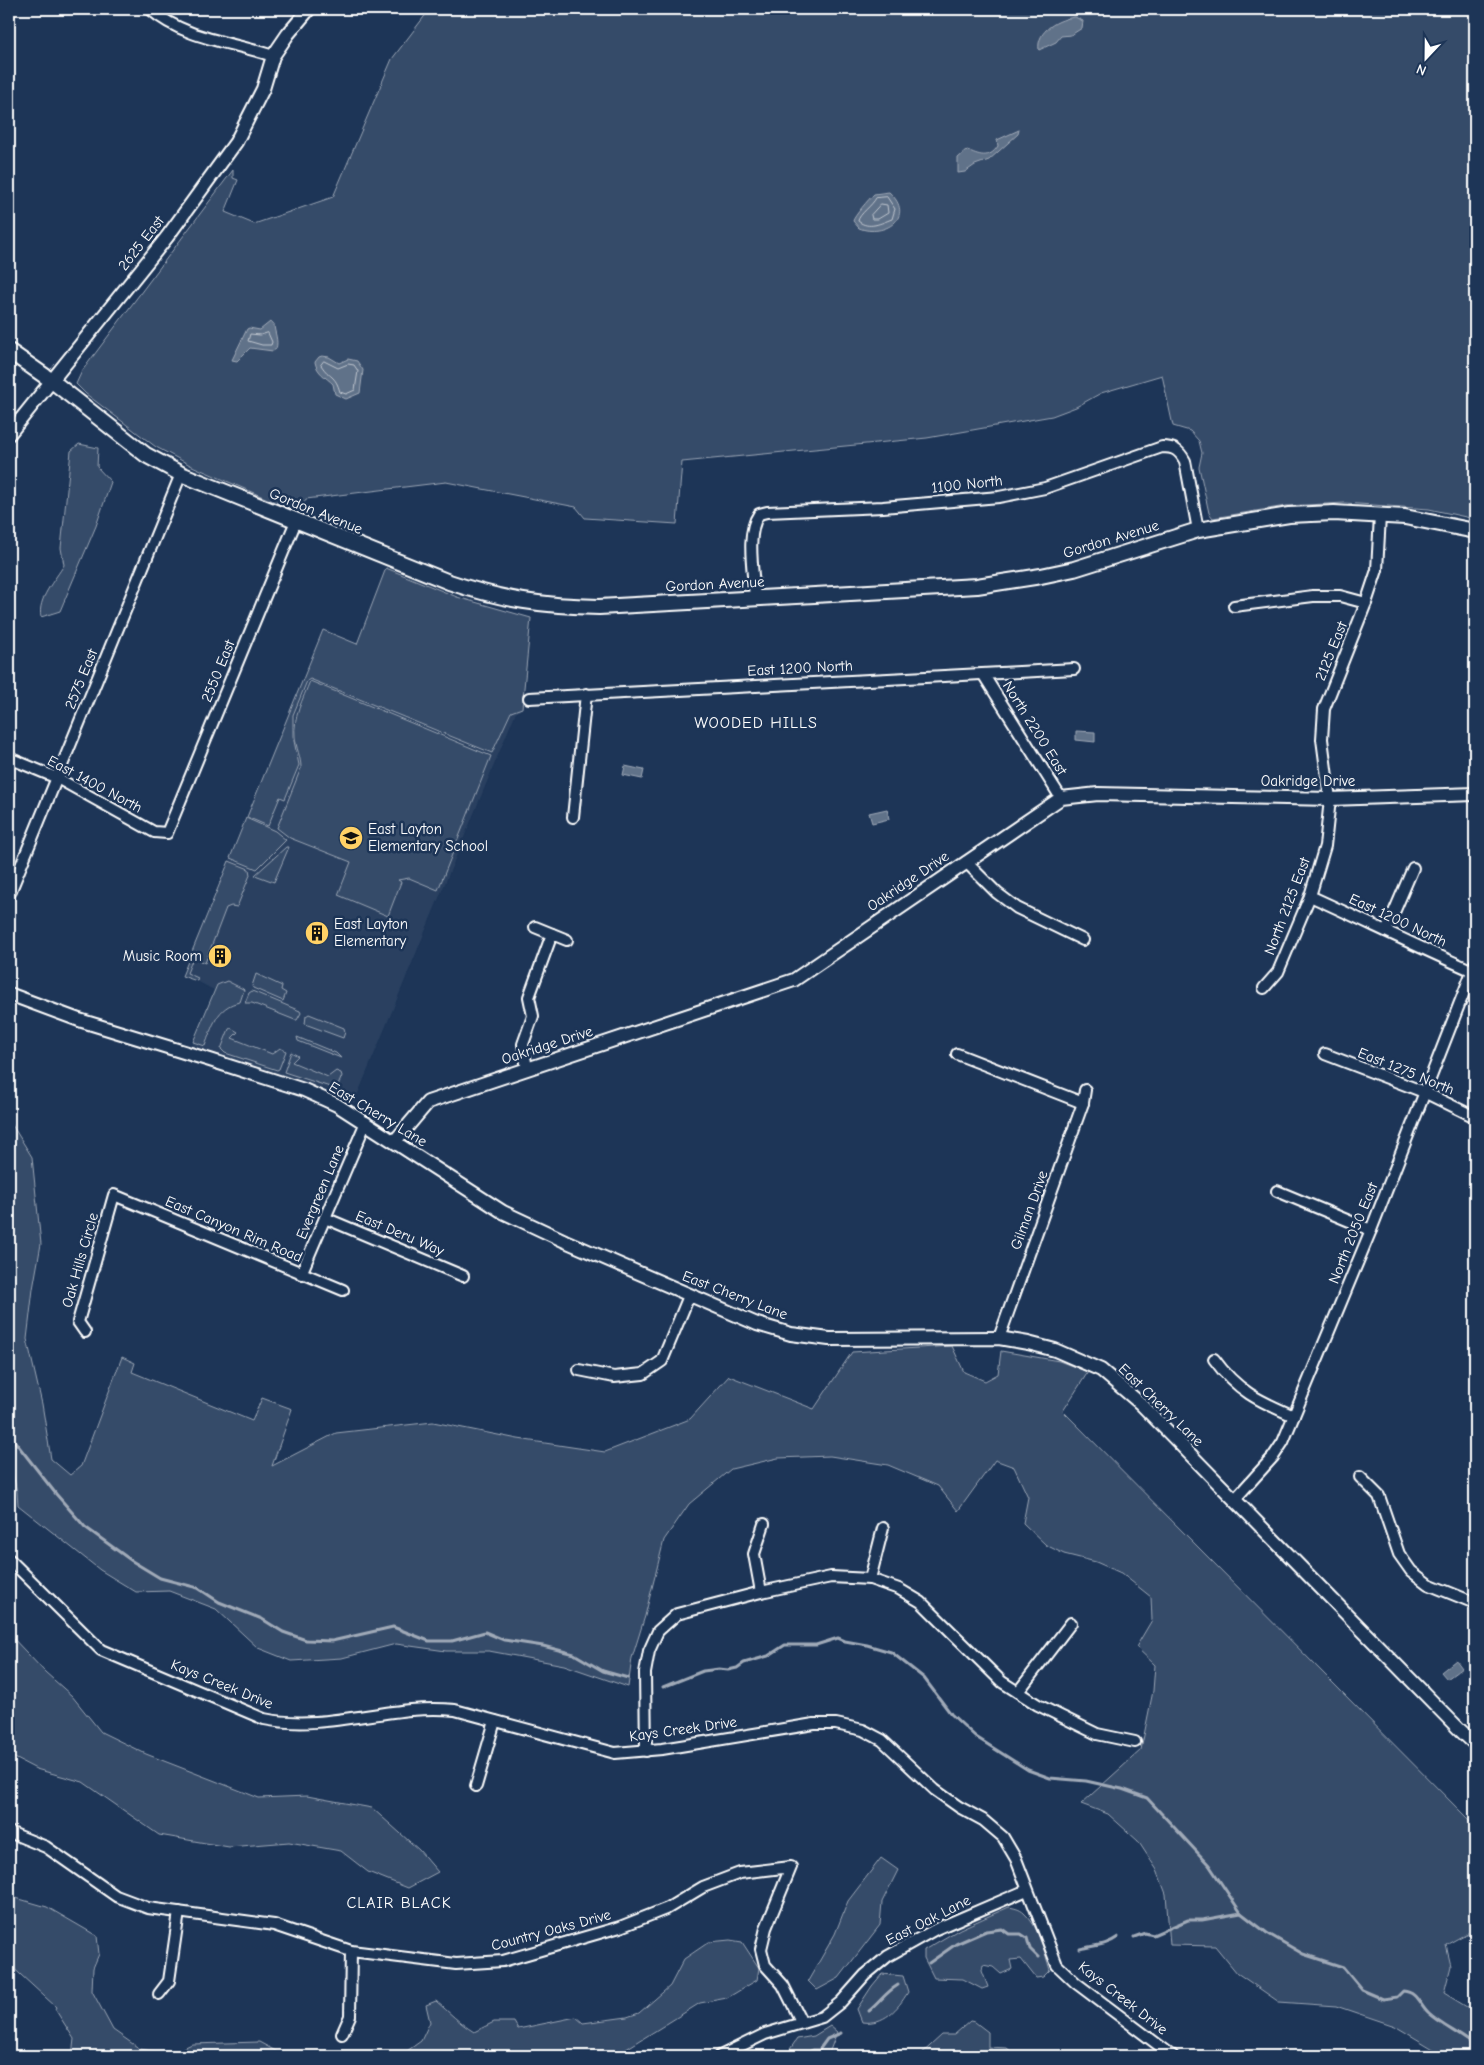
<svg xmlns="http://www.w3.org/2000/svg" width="1484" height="2065" viewBox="0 0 1484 2065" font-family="'Comic Neue',sans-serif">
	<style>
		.built { fill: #2a4161 }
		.green { fill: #364b69; stroke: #9aa5b4 }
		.water { fill: #617289; stroke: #a0aab8 }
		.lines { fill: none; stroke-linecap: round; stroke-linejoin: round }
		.shore { stroke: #c0c7d0; stroke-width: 1 }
		.stream { stroke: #a0aab8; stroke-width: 3 }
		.minor-casing { stroke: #fff; stroke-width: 14 }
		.tertiary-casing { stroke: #fff; stroke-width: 16 }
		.secondary-casing { stroke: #fff; stroke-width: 18 }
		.minor { stroke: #1d3557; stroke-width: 10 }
		.tertiary { stroke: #1d3557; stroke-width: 12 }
		.secondary { stroke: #1d3557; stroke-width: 14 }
		.labels { text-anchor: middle; stroke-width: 5; stroke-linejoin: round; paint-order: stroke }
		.street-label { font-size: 15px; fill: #fff; stroke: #1d3557 }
		.poi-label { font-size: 15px; fill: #fff; stroke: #1d3557; text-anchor: start }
		.neighbourhood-label { font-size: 16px; letter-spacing: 1px; fill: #fff; stroke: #1d3557 }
	</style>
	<rect width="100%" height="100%" fill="#1d3557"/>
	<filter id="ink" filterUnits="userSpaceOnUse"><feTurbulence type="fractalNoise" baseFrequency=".02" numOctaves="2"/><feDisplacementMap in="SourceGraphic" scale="10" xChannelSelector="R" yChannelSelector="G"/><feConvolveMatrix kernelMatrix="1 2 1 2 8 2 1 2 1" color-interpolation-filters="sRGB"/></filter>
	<g filter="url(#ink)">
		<path class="built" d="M386,568L457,597L531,618L522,708L515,714L354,1103L331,1091L192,1045L214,990L197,981L182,976L323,630L357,644Z"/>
		<g class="green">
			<path d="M430,9H1475V519L1429,509L1345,503L1286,506L1213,518L1209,513L1199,467L1202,453L1199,441L1190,431L1173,426L1162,375L1101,393L1076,407L1052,416L927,438L682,462L677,524L585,518L576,507L446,482L306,499L300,513L192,466L156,447L86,394L76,384L82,371L233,170V178L238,180L225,212L254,224L333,197L392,59Z"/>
			<path d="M79,444L98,448L97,467L111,482L96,526L60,611L41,617C37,599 55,580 64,565L61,548L71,451Z"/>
			<path d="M386,568L457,597L531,618L522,708L511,712L492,753L310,679L307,681L293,715V736L299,765L285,799L280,797L268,826L247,817L323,630L357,644Z"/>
			<path d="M310,681L491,756L438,890L409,878L398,880L401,882L388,916L338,895L351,862L290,838L277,828L301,768C301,757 296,748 295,737C293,717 303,699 310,681Z"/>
			<path d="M246,818L275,831L286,840L257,869L230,858Z"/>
			<path d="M286,847H289L274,882L255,875Z"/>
			<path d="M229,861L249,869L250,875L237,907L231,906L226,908L205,963L193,958L187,973L198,978L197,981L182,976Z"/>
			<path d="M256,974L282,986L281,990L286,993L283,1001L253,988L252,986Z"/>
			<path d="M227,981L243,989L244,990L240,1002C217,1006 212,1027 205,1046L193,1042L217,985Z"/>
			<path d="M252,991L300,1011L301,1013L297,1020H295L252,1003H245L249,993Z"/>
			<path d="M309,1014L344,1028L345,1032L343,1038L305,1024L306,1016Z"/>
			<path d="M231,1028L238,1032L232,1038L272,1054L280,1048L286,1051L279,1069L277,1070L225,1053L221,1049L229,1029Z"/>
			<path d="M297,1037L336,1053L341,1058L298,1041Z"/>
			<path d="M291,1052L298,1056L292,1062L328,1077L336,1071L341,1073L342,1076L337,1088H333L284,1072Z"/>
			<path d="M9,1120L32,1157L41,1244L33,1289L27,1339L42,1404L51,1459L70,1475L81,1466L122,1357L135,1363L132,1372L252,1421L262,1398L292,1409L272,1466L336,1433L433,1422L518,1439L605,1452L690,1419L729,1376L814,1409L852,1352L952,1346L964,1372L985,1381L998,1374L1001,1351L1059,1361L1088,1372L1063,1411L1470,1821L1475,1823V1929L1446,1945L1451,1966L1444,1993L1475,2012V2056H1445L1395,2026L1336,2006L1279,2002L1237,1973L1215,1946L1170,1945L1166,1894L1157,1870L1138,1841L1108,1814L1081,1804L1141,1750L1153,1691L1155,1665L1136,1647L1152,1620L1151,1597L1121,1573L1096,1562L1064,1554L1046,1545L1023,1523L1028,1497L1014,1467L995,1460L958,1511L938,1486L888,1465L830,1456L778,1458L731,1469L689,1504L664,1540L645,1616L632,1658L628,1687L564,1665L489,1651H446L396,1644L342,1658L291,1661L258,1648L216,1609L169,1591L136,1592L100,1570L18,1505L17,1492L9,1456Z"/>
			<path d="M9,1634L45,1672L72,1696L101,1732L146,1754L259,1798L307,1796L372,1808L419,1850L438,1872L408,1888L368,1872L341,1851L289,1842L229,1847L159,1835L83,1782L36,1769L9,1755Z"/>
			<path d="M881,1858L898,1870L882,1902L880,1925L839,1978L817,1990L808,1981L835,1934L848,1901Z"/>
			<path d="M9,1896L47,1907L97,1936L99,1954L93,1968L92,1991L113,2030L140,2049L170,2054L192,2044L259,2042L285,2056H72L74,2039L55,2009L56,2007L9,1964Z"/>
			<path d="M1009,1907C1014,1908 1020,1909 1024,1913C1039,1926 1044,1951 1050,1970L1043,1977L1036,1978L1021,1959L1010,1960L1012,1969L1001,1974L993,1967L983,1965L982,1971L988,1987L982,1989L963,1979L934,1978L924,1958V1950L960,1929Z"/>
			<path d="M730,1940L742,1942L759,1968L757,1980L727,1998L700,2003L615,2056H400L421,2041L430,2022L426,2005L436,2001C450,2013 458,2022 474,2032L494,2022H514L518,2029L576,2017L583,2023L627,2017L639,2013L670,1986L684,1959L709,1942Z"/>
			<path d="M882,1974L903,1976L908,1992C898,2009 884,2025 862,2022L857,2009L872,1986Z"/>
			<path d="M970,2021L975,2022L988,2032V2047L1007,2048L1017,2056H919L942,2035H954Z"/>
			<path d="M830,2026L837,2032L828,2056H779L786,2055L797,2039L814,2036Z"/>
		</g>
		<g class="water">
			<path d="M1075,17L1083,21L1082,28L1071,35L1061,36L1056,42L1039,50C1036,30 1059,19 1075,17Z"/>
			<path d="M1019,130L1018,134L989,160L975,165L965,172L958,173V158L967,150C979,155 989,160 998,146L997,140Z"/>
			<path d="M889,192C917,217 884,238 859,228L853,221C854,216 869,199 874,194Z"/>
			<path d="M270,322L274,324C274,332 279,340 276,349L273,351L250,348L237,361L232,360L247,329L249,328L260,330Z"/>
			<path d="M322,356L329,357L339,363L348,359L357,361L363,370L360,393L346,399L335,394L333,384C326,377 317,373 315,362L319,357Z"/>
			<path d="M1076,731L1095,732V742L1076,740Z"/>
			<path d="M625,766L644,770L642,779L623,775Z"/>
			<path d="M887,809L889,819L872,823L869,813Z"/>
			<path d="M1456,1660L1462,1668L1447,1679L1441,1672Z"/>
		</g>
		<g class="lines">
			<g class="shore">
				<path d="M887,197L895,209L892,219C881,223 869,230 858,221C859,214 872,206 876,198Z"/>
				<path d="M881,204L887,205L888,213L878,219H872L871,215Z"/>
				<path d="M268,333L272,342L271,345H262L248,341L250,334L260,335Z"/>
				<path d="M324,361L338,368L348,364L354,365L358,371L355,390L346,394L340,392C335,374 330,379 321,365Z"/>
			</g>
			<g class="stream">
				<path d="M9,1434L56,1494L85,1527L132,1561L160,1578L198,1588L219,1602L262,1619L283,1632L306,1640L332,1641L393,1627L429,1641H452L485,1632L504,1640L543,1646L574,1654L603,1671L628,1678"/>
				<path d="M663,1687L703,1671L719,1669L728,1670L737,1668L744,1663L768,1656L785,1645H816L838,1638L845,1641L867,1645L891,1652L924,1678L951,1714L976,1737L1028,1770L1050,1778L1086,1781L1122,1789L1147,1798L1209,1865L1241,1913L1267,1933L1303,1954L1343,1967L1362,1990L1383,1999L1397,1997L1403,1991C1418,1992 1419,2005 1429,2014C1442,2026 1461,2034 1475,2046"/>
				<path d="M1134,1937L1145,1933L1153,1935L1188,1920H1202L1241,1913"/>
				<path d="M1080,1949C1094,1945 1106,1946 1118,1937"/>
				<path d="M929,1963L956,1944L986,1931L1002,1929L1009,1934H1021L1027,1938L1030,1949L1038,1957"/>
				<path d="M869,2011C881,2001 885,1993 898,1985"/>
				<path d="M807,2056L812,2050H819L827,2039L841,2033"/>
			</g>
			<g class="minor-casing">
				<g id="minor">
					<path d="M150,9C184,39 232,42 273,56"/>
					<path d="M755,599C754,574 745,534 759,514L767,512L883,507L999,497L1045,488L1162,447C1174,447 1179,450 1185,461L1198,530"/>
					<path d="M1234,606L1313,596H1340L1366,603"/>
					<path d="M983,674L1061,798"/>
					<path d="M529,698L1074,669"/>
					<path d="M9,758L57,778L154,832L167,833L296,521"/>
					<path d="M573,817L586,694"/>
					<path d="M966,862L997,893L1017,908L1083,940"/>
					<path d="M9,895L181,474"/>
					<path d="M1310,896C1365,921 1418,947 1473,971"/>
					<path d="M535,927L567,940"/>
					<path d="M1386,931L1413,868"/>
					<path d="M1264,988L1278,972L1310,896L1325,846L1330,799L1322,739L1324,709L1366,603L1377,570L1380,516"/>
					<path d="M957,1054L1083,1103"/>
					<path d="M1325,1054L1424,1092L1475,1117"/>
					<path d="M527,1069L523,1044L533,1016L529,997L552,934"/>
					<path d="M1277,1191L1371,1230"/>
					<path d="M325,1218L463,1276"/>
					<path d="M301,1274L366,1122"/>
					<path d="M85,1332L78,1322L114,1195L343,1290"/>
					<path d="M999,1338L1083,1103L1085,1090"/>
					<path d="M1214,1359C1237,1391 1259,1401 1294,1416"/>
					<path d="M579,1370L614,1377L643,1374L662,1361L689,1296"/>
					<path d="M1360,1477L1379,1496L1399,1554L1411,1571L1428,1584L1475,1603"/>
					<path d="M1235,1499L1273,1457L1283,1442L1371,1230L1475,964"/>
					<path d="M9,1559L101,1650L264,1719C329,1732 391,1703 455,1710L615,1753L662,1749L814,1724H836L863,1730L882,1740L935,1790L959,1807L983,1820L1003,1837L1016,1859L1057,1965L1076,1983L1173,2056"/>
					<path d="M870,1579L883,1528"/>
					<path d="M761,1592L754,1554L764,1524"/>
					<path d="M1018,1692L1071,1623"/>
					<path d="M646,1751L645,1673L649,1651L658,1631L677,1614L761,1592L831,1577L870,1579L899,1589L921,1602L1002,1682L1038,1705L1097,1734L1135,1742"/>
					<path d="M476,1786L495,1721"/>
					<path d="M9,1832L46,1847L116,1896L148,1908L274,1925L351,1951L456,1964L503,1961L620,1927L668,1908L703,1887L740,1873L791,1867L766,1928L761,1949L765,1965L783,1985L802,2023"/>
					<path d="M159,1994L169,1981L179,1912"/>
					<path d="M342,2034L350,2016L351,1951"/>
					<path d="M720,2056L765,2034L822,2017L841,2002L865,1975L888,1956L936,1929L1027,1890"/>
				</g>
			</g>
			<g class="tertiary-casing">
				<g id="tertiary">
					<path d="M9,434L167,237L236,142L263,89L273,56L288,34L309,9"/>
					<path d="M9,994L79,1020L210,1060L304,1090L337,1105L503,1212L565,1241L757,1324L791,1334L829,1339L999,1338L1028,1343L1055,1350L1101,1370L1141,1404L1459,1729L1475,1744"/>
					<path d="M395,1141L428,1102L794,980L1061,798L1098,794L1330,799L1475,794"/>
				</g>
			</g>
			<g class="secondary-casing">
				<path id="secondary" d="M9,351L52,381L146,455L181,474L449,582C503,600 543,606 599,607L977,586L1041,576L1074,569L1198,530L1289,515L1334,513L1405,517L1475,531"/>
			</g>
			<use href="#minor" class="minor"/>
			<use href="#tertiary" class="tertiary"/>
			<use href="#secondary" class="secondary"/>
		</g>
	</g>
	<defs>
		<g id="school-disc" transform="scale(1.25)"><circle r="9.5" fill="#ffd166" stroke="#1d3557"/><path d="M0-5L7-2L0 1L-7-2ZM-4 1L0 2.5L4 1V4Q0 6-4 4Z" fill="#111"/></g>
		<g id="building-disc" transform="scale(1.25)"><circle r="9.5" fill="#ffd166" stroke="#1d3557"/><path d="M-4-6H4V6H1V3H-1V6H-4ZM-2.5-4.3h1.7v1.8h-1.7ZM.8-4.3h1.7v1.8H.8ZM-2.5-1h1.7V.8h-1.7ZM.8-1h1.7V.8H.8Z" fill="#111"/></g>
	</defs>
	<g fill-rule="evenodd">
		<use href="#school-disc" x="351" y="838"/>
		<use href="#building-disc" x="317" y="933"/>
		<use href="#building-disc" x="220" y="956"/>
	</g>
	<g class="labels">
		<g class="street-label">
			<text transform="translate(141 243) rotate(-52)" y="5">2625 East</text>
			<text transform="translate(967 484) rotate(-6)" y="5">1100 North</text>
			<text transform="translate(316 511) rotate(22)" y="5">Gordon Avenue</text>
			<text transform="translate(1111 539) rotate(-17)" y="5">Gordon Avenue</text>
			<text transform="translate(715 584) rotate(-3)" y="5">Gordon Avenue</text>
			<text transform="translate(1331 651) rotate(-68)" y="5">2125 East</text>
			<text transform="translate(800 668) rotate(-3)" y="5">East 1200 North</text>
			<text transform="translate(218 671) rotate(-68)" y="5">2550 East</text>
			<text transform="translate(81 679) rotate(-68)" y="5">2575 East</text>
			<text transform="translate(1035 728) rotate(58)" y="5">North 2200 East</text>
			<text x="1308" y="786">Oakridge Drive</text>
			<text transform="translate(95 784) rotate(28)" y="5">East 1400 North</text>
			<text transform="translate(908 881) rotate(-34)" y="5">Oakridge Drive</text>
			<text transform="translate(1287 906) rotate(-69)" y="5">North 2125 East</text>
			<text transform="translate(1398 920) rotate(25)" y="5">East 1200 North</text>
			<text transform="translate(547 1045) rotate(-18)" y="5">Oakridge Drive</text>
			<text transform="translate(1406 1071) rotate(22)" y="5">East 1275 North</text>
			<text transform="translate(378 1114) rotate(31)" y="5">East Cherry Lane</text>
			<text transform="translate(320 1192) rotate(-67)" y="5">Evergreen Lane</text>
			<text transform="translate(1029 1210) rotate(-70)" y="5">Gilman Drive</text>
			<text transform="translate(234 1229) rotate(23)" y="5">East Canyon Rim Road</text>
			<text transform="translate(400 1233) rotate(23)" y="5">East Deru Way</text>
			<text transform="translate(1353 1233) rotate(-68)" y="5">North 2050 East</text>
			<text transform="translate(80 1260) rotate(-74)" y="5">Oak Hills Circle</text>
			<text transform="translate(735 1295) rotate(21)" y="5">East Cherry Lane</text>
			<text transform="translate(1161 1405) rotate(44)" y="5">East Cherry Lane</text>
			<text transform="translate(222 1684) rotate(22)" y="5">Kays Creek Drive</text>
			<text transform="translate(683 1729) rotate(-8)" y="5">Kays Creek Drive</text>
			<text transform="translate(928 1920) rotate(-27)" y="5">East Oak Lane</text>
			<text transform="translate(551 1930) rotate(-15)" y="5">Country Oaks Drive</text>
			<text transform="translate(1123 1998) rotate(38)" y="5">Kays Creek Drive</text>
		</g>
		<g class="poi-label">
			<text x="368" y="834">East Layton<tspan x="368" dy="17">Elementary School</tspan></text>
			<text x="334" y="929">East Layton<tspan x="334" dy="17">Elementary</tspan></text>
			<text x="202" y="961" text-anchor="end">Music Room</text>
		</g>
		<g class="neighbourhood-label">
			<text x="756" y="728">WOODED HILLS</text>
			<text x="399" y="1908">CLAIR BLACK</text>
		</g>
	</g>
	<rect width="1484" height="2065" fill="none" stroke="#1d3557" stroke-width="30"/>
	<rect x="15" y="15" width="1454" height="2035" fill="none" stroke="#fff" stroke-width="2" filter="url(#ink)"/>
	<g transform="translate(1426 58) rotate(202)" stroke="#1d3557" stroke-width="4" paint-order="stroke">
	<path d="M0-4L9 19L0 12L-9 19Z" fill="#ffffff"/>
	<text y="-8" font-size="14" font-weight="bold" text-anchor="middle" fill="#ffffff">N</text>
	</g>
</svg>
